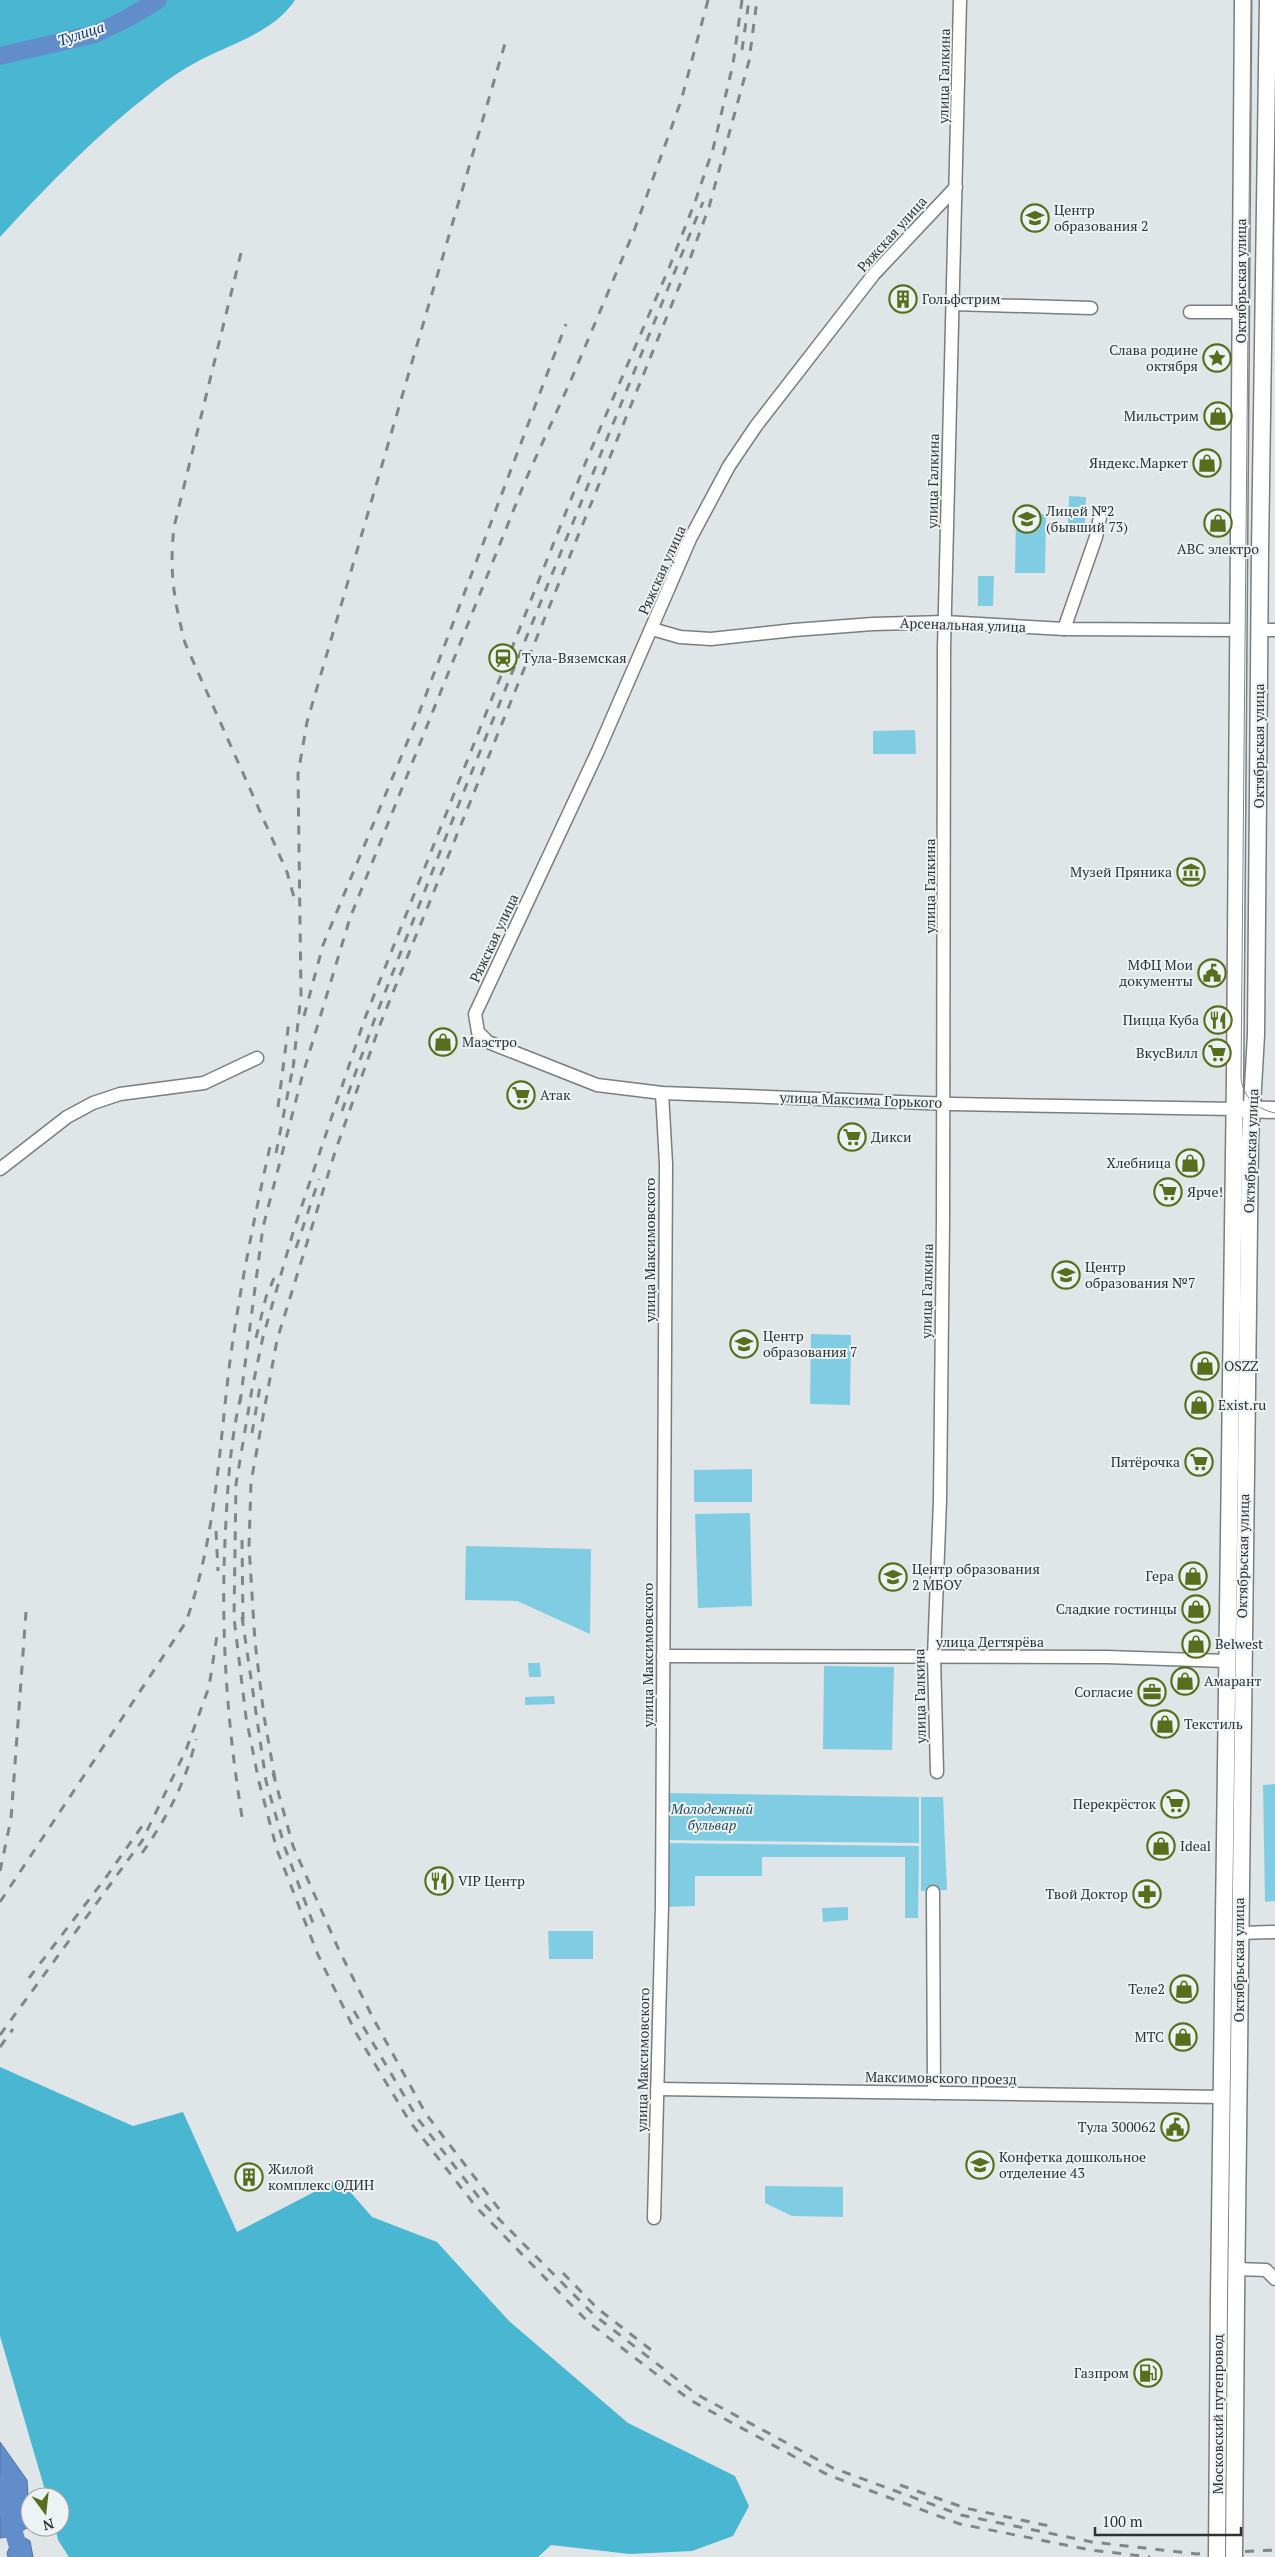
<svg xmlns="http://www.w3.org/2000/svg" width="1275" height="2557" viewBox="0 0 1275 2557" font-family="'PT Serif',serif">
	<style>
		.green { fill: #80cde3 }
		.forest { fill: #49b6d2 }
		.water { fill: #618dcb; stroke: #52719d }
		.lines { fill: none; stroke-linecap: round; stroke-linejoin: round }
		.river { stroke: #618dcb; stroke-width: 18 }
		.minor-casing { stroke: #797e80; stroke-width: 15 }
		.major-casing { stroke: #797e80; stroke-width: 19 }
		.minor { stroke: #fff; stroke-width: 12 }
		.major { stroke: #fff; stroke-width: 16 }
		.tram { stroke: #828687; stroke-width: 1 }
		.rail { stroke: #828687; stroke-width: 3; stroke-dasharray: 9 9; stroke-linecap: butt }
		.major-bridge-casing { stroke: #797e80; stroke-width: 19; stroke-linecap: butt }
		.major-bridge { stroke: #fff; stroke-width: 16 }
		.labels { text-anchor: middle; stroke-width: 4; stroke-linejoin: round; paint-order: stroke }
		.street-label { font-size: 14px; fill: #2f3132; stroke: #edf3f5 }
		.poi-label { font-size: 14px; fill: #2f3132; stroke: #edf3f5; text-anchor: start }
		.park-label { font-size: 14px; font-style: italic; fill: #1f4e5a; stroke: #edf3f5 }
		.water-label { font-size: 15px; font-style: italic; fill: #0c3971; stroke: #edf3f5 }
	</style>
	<rect width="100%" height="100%" fill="#e0e5e7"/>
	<g class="green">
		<path d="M1069,496L1086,497L1085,526L1068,525Z"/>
		<path d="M1016,514H1046L1045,573H1015Z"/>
		<path d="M978,576H994L993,606H978Z"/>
		<path d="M915,730L916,754H873V731Z"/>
		<path d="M811,1334L851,1335L850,1405L810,1404Z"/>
		<path d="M752,1469V1502H694V1470Z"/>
		<path d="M750,1513L752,1606L698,1608L695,1514Z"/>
		<path d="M466,1546L591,1549L590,1634L517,1601L465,1600Z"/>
		<path d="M528,1663H540L541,1677H529Z"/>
		<path d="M824,1666L894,1667L892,1750L823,1749Z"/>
		<path d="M554,1696L555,1704L525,1705V1697Z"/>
		<path d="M1275,1784V1901L1265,1902L1263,1785Z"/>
		<path d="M664,1793L919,1797V1843L663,1840Z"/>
		<path d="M921,1797H943L947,1890L921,1891Z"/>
		<path d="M663,1843L919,1846L918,1918H905V1857H762V1876H695V1906L663,1907Z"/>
		<path d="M848,1907V1920L823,1922L822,1908Z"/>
		<path d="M548,1931H593V1959H549Z"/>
		<path d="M765,2186L843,2187V2217L792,2216L765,2203Z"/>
	</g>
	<g class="forest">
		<path d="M0,0H295C273,34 226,45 193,64C179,72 164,82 152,92C97,134 47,186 0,237Z"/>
		<path d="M0,2067L133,2126L183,2112L237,2232L339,2179L372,2217L437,2242L509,2321L628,2423L735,2476L749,2506L733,2536L692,2551L630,2554L551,2545L538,2557H69L58,2540L55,2527H60V2497H47L0,2336Z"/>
	</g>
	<g class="water">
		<path d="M0,2442L27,2480L30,2526L14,2536L0,2538Z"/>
		<path d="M25,2538L30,2541L33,2557H8L7,2553L11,2544Z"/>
	</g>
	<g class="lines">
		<g class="river">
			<path d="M0,56L95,34L128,18L158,0"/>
			<path d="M0,2484L21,2557"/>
		</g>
		<g class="minor-casing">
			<g id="minor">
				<path d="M956,187L874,274L756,426L729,466L690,539L598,751L475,1014L478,1032L488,1042L597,1085L662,1093L952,1104L1235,1109"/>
				<path d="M953,304L1091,308"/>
				<path d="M1190,312H1241"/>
				<path d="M652,629L680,637L711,639L794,630L873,624L945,622L1064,629L1238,630"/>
				<path d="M1064,629L1096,537L1100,517"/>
				<path d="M1259,630H1275"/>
				<path d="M0,1169L67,1117L93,1103L120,1094L204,1083L257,1058"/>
				<path d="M663,1656L1106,1657L1227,1661"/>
				<path d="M937,1772L934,1657L940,1500L943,1223L944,648L960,0"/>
				<path d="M933,1892L934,2093"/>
				<path d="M1239,1933L1275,1932"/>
				<path d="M657,2089L1223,2097"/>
				<path d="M654,2218L662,1905L666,1164L662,1093"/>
				<path d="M1236,2269L1266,2270L1275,2279"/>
			</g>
		</g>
		<g class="major-casing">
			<g id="major">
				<path d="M1242,1109L1275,1110"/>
				<path d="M1219,2301L1235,1078L1243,0"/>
				<path d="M1236,2301L1250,1140L1256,1035L1260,552L1268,0"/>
			</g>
		</g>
		<use href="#minor" class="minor"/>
		<use href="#major" class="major"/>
		<path class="tram" d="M1251,0L1241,1078C1243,1097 1256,1109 1275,1113"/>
		<g class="rail">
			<path d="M742,0L733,64L713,149L695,202L669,268L587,459L365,1018L294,1229L263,1337L252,1389L236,1484L234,1618L246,1717L259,1782L277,1850L318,1955L356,2033L410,2122L477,2208L588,2322L690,2400L828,2475L960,2524L1091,2550L1150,2557"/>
			<path d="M742,50L749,0"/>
			<path d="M241,253L174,527C169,572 174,600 185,643L287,872L295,901"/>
			<path d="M304,1016L323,945L416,721L566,324"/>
			<path d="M293,1068L301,995L298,774L307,722L506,40"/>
			<path d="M278,1107L289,1021"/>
			<path d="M342,1111L375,1018L460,801L703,202"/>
			<path d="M276,1153L294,1062"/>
			<path d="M296,1248L319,1179"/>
			<path d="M256,1338L266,1297L274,1278"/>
			<path d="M241,1396C231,1436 228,1480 226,1521C220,1622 226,1717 242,1817"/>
			<path d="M240,1403L263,1227L302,1077L350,918L526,479L571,380L634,231L681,101L708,0"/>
			<path d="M252,1433L261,1381"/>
			<path d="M216,1531L218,1571"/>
			<path d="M242,1540L243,1622"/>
			<path d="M242,1617L266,1781L285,1848L313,1923"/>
			<path d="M273,1773L293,1846L338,1948L373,2018L426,2114L499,2209"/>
			<path d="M275,1779L264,1716L255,1642L249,1546L251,1482L277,1340L335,1152L381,1022L687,267L709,207L749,61L757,0"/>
			<path d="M142,1853C167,1818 186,1782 196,1739"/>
			<path d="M0,1871L11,1819L26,1612"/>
			<path d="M0,1902L186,1622C216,1537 219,1449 230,1361C240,1287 255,1214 271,1142"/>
			<path d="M29,1978L107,1876L147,1819"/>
			<path d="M354,2011L418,2119L484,2204L594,2315L696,2394L833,2468L961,2515L1092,2542L1197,2554L1275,2550"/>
			<path d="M0,2035L142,1841L186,1750L209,1687L218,1629"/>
			<path d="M0,2047L13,2029"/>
			<path d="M563,2273L597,2308L655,2353"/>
			<path d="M900,2485L965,2508L1054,2527"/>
		</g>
		<g class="major-bridge-casing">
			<g id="major-bridge">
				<path d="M1217,2557L1219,2301"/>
				<path d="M1234,2557L1236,2301"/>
			</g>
		</g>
		<use href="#major-bridge" class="major-bridge"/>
	</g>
	<defs>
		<g id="school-ring" transform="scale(1.4375)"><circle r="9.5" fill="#edf3f5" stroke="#596e1c" stroke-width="1.5"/><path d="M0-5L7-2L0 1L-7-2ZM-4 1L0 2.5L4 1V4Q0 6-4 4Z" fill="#596e1c"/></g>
		<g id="building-ring" transform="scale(1.4375)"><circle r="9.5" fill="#edf3f5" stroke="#596e1c" stroke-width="1.5"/><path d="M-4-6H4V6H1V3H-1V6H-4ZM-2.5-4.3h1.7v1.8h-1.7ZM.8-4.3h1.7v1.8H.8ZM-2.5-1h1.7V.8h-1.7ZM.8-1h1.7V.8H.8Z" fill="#596e1c"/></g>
		<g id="sight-ring" transform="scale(1.4375)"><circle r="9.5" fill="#edf3f5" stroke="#596e1c" stroke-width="1.5"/><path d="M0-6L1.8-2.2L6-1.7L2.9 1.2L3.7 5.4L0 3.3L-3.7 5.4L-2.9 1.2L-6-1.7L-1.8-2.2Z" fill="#596e1c"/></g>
		<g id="shop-ring" transform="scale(1.4375)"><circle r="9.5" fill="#edf3f5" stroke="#596e1c" stroke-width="1.5"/><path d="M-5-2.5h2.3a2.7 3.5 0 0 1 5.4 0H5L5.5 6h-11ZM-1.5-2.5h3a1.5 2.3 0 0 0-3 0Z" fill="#596e1c"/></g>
		<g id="station-ring" transform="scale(1.4375)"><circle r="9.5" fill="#edf3f5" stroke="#596e1c" stroke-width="1.5"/><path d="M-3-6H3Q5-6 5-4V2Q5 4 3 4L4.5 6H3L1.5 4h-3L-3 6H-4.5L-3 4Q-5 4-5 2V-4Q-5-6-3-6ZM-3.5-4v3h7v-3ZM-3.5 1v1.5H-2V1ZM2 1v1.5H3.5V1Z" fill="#596e1c"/></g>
		<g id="museum-ring" transform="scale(1.4375)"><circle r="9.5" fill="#edf3f5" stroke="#596e1c" stroke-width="1.5"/><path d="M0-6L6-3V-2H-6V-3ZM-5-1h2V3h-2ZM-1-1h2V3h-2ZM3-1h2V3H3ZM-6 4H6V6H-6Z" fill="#596e1c"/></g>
		<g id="civic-ring" transform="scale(1.4375)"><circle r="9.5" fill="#edf3f5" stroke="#596e1c" stroke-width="1.5"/><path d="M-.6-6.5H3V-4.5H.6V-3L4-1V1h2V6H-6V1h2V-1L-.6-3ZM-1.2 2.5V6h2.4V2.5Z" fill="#596e1c"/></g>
		<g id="restaurant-ring" transform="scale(1.4375)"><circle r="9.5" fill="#edf3f5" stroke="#596e1c" stroke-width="1.5"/><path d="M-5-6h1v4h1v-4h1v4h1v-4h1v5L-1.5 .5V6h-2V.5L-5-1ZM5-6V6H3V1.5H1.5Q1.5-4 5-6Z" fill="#596e1c"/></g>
		<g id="supermarket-ring" transform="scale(1.4375)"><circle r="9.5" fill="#edf3f5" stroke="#596e1c" stroke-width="1.5"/><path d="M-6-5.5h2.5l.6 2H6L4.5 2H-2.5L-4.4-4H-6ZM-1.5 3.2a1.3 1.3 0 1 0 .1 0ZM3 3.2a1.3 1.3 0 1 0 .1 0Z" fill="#596e1c"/></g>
		<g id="office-ring" transform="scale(1.4375)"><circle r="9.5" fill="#edf3f5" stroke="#596e1c" stroke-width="1.5"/><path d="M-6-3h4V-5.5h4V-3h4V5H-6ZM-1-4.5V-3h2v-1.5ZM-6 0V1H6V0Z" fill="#596e1c"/></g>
		<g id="pharmacy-ring" transform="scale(1.4375)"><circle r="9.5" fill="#edf3f5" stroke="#596e1c" stroke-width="1.5"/><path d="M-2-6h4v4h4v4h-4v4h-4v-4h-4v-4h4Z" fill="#596e1c"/></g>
		<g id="fuel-ring" transform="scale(1.4375)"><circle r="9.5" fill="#edf3f5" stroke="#596e1c" stroke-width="1.5"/><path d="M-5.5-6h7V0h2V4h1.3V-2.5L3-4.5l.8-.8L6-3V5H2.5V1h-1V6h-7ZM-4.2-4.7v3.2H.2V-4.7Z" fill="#596e1c"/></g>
	</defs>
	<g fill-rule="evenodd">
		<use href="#school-ring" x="1035" y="218"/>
		<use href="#building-ring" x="903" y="299"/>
		<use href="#sight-ring" x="1217" y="358"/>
		<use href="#shop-ring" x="1218" y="416"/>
		<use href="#shop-ring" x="1207" y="463"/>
		<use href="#school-ring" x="1027" y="519"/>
		<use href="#shop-ring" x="1218" y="523"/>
		<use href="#station-ring" x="503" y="658"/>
		<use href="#museum-ring" x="1191" y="872"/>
		<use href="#civic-ring" x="1212" y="973"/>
		<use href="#restaurant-ring" x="1218" y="1020"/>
		<use href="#shop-ring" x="443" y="1042"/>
		<use href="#supermarket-ring" x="1217" y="1053"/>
		<use href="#supermarket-ring" x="521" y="1095"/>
		<use href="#supermarket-ring" x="852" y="1137"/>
		<use href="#shop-ring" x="1190" y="1163"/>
		<use href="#supermarket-ring" x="1168" y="1192"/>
		<use href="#school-ring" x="1066" y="1275"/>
		<use href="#school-ring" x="744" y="1344"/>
		<use href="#shop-ring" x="1205" y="1366"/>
		<use href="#shop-ring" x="1199" y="1405"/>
		<use href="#supermarket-ring" x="1199" y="1462"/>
		<use href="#shop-ring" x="1193" y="1576"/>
		<use href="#school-ring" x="893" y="1577"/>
		<use href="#shop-ring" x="1196" y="1609"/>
		<use href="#shop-ring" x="1196" y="1644"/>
		<use href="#shop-ring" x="1185" y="1681"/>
		<use href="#office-ring" x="1152" y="1692"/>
		<use href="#shop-ring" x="1165" y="1724"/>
		<use href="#supermarket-ring" x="1175" y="1804"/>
		<use href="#shop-ring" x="1161" y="1846"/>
		<use href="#restaurant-ring" x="439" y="1881"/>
		<use href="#pharmacy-ring" x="1147" y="1894"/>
		<use href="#shop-ring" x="1184" y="1989"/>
		<use href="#shop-ring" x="1183" y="2037"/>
		<use href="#civic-ring" x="1175" y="2127"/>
		<use href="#school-ring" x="980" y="2165"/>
		<use href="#building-ring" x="249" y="2177"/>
		<use href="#fuel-ring" x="1148" y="2373"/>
	</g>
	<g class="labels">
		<g class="street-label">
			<text transform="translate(944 76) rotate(-89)" y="5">улица Галкина</text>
			<text transform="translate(892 234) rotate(-48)" y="5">Ряжская улица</text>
			<text transform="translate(1241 281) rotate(-90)" y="5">Октябрьская улица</text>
			<text transform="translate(933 481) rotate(-89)" y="5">улица Галкина</text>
			<text transform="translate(662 570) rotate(-66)" y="5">Ряжская улица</text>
			<text transform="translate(963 625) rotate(2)" y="5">Арсенальная улица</text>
			<text transform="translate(1259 746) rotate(-90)" y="5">Октябрьская улица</text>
			<text transform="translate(930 886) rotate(-90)" y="5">улица Галкина</text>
			<text transform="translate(494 938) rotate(-65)" y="5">Ряжская улица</text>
			<text transform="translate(861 1100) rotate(2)" y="5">улица Максима Горького</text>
			<text transform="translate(1251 1151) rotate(-88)" y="5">Октябрьская улица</text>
			<text transform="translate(650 1250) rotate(-90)" y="5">улица Максимовского</text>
			<text transform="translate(927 1291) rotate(-89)" y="5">улица Галкина</text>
			<text transform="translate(1243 1556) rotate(-89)" y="5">Октябрьская улица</text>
			<text x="990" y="1647">улица Дегтярёва</text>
			<text transform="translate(648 1655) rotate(-90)" y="5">улица Максимовского</text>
			<text transform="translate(920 1696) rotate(-91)" y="5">улица Галкина</text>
			<text transform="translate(1239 1960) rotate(-90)" y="5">Октябрьская улица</text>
			<text transform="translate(643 2060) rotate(-89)" y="5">улица Максимовского</text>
			<text transform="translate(941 2078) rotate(1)" y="5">Максимовского проезд</text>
			<text transform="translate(1218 2414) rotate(-90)" y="5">Московский путепровод</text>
		</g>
		<g class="poi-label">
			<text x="1054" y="215">Центр<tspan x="1054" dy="16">образования 2</tspan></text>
			<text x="922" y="304">Гольфстрим</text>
			<text x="1198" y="355" text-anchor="end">Слава родине<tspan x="1198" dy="16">октября</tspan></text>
			<text x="1199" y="421" text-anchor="end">Мильстрим</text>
			<text x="1188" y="468" text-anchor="end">Яндекс.Маркет</text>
			<text x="1046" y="516">Лицей №2<tspan x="1046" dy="16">(бывший 73)</tspan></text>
			<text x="1218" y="554" text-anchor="middle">АВС электро</text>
			<text x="522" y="663">Тула-Вяземская</text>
			<text x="1172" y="877" text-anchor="end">Музей Пряника</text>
			<text x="1193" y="970" text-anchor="end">МФЦ Мои<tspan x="1193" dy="16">документы</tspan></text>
			<text x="1199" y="1025" text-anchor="end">Пицца Куба</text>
			<text x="462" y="1047">Маэстро</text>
			<text x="1198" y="1058" text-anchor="end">ВкусВилл</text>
			<text x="540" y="1100">Атак</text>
			<text x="871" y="1142">Дикси</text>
			<text x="1171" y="1168" text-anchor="end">Хлебница</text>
			<text x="1187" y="1197">Ярче!</text>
			<text x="1085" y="1272">Центр<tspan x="1085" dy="16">образования №7</tspan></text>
			<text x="763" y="1341">Центр<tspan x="763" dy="16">образования 7</tspan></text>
			<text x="1224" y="1371">OSZZ</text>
			<text x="1218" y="1410">Exist.ru</text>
			<text x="1180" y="1467" text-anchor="end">Пятёрочка</text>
			<text x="912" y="1574">Центр образования<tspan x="912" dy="16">2 МБОУ</tspan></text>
			<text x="1174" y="1581" text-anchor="end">Гера</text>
			<text x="1177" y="1614" text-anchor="end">Сладкие гостинцы</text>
			<text x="1215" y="1649">Belwest</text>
			<text x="1204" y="1686">Амарант</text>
			<text x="1133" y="1697" text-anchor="end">Согласие</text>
			<text x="1184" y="1729">Текстиль</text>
			<text x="1156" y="1809" text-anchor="end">Перекрёсток</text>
			<text x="1180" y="1851">Ideal</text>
			<text x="458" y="1886">VIP Центр</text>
			<text x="1128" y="1899" text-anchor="end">Твой Доктор</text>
			<text x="1165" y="1994" text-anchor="end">Теле2</text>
			<text x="1164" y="2042" text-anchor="end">МТС</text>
			<text x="1156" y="2132" text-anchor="end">Тула 300062</text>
			<text x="999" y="2162">Конфетка дошкольное<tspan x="999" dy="16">отделение 43</tspan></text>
			<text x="268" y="2174">Жилой<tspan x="268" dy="16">комплекс ОДИН</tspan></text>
			<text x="1129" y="2378" text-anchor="end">Газпром</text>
		</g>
		<g class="park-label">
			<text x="712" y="1814">Молодежный<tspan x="712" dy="16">бульвар</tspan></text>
		</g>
		<g class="water-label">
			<text transform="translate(81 34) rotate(-18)" y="5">Тулица</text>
		</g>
	</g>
	<g transform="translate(45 2512) rotate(165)"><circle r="24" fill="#edf3f5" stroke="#a1a5a7"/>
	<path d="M0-4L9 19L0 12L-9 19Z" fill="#596e1c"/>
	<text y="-8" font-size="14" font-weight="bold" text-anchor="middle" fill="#2f3132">N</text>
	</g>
	<path d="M1095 2527v8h146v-8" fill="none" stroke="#2f3132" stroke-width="2.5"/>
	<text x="1102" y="2527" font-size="15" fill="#2f3132" stroke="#edf3f5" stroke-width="4" paint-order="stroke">100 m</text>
</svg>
